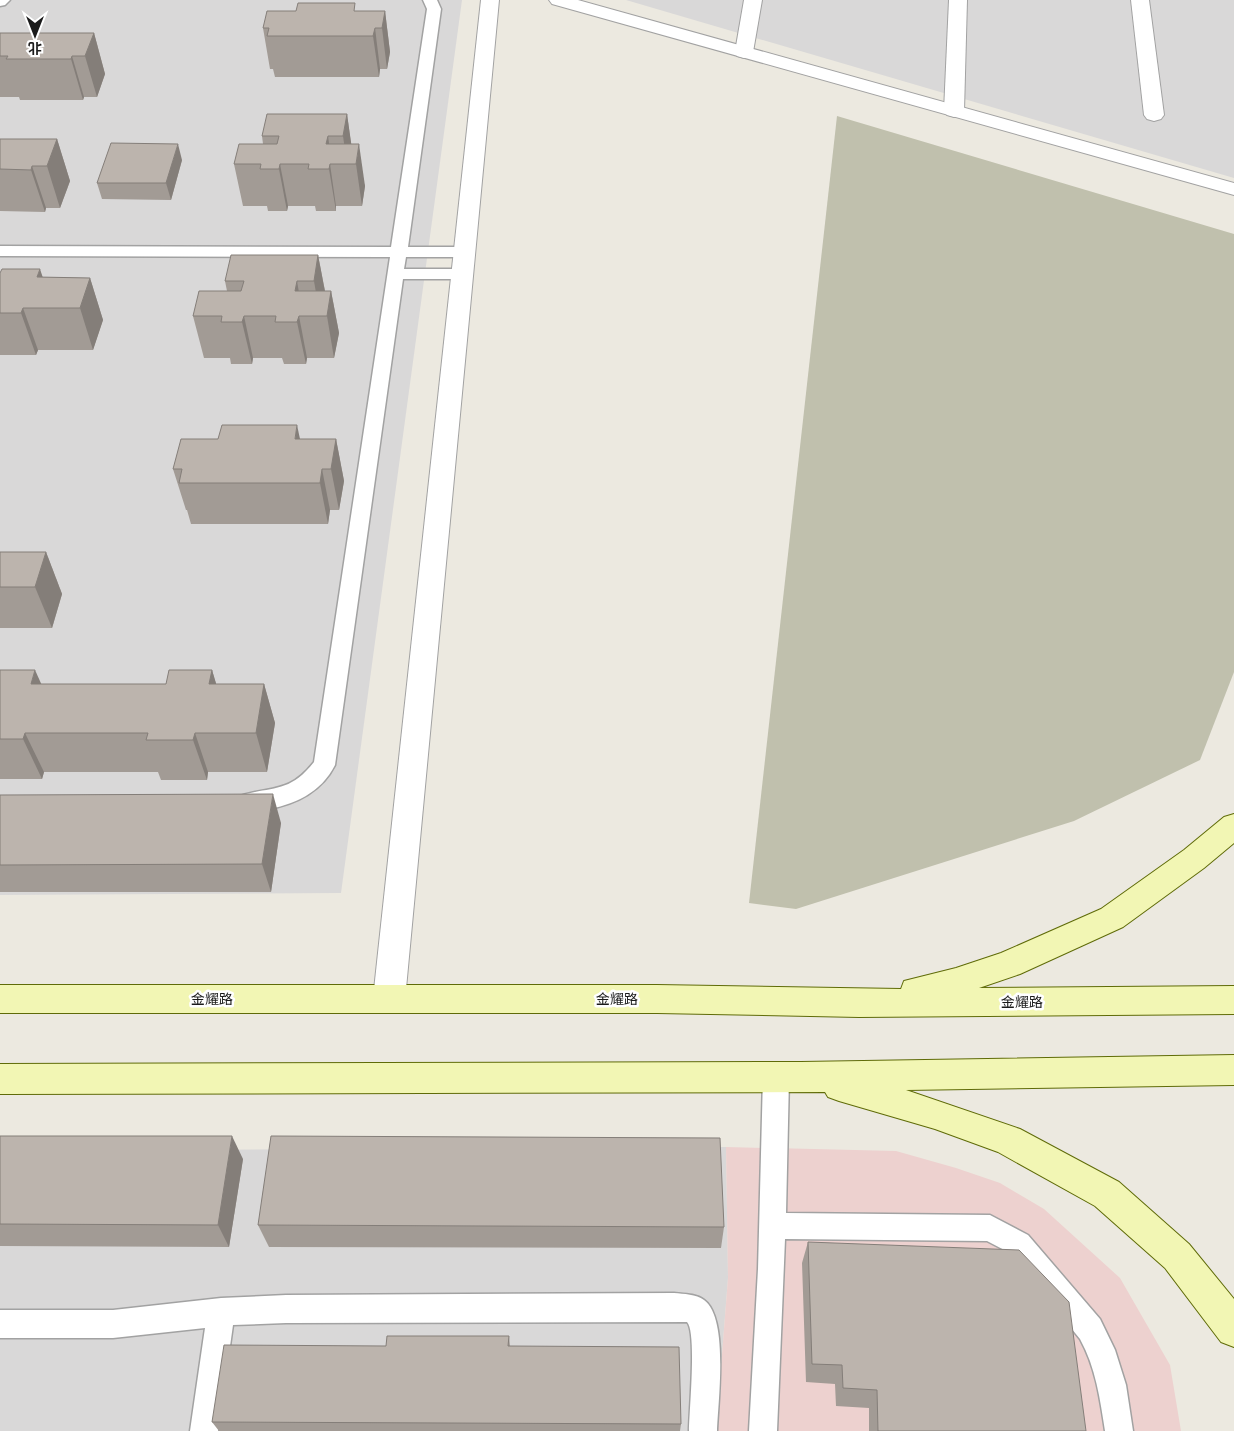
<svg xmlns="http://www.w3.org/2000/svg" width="1234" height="1431" viewBox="0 0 1234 1431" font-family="Montserrat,'Noto Sans SC',sans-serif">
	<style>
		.residential { fill: #d9d8d8 }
		.commercial { fill: #edd1cf }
		.construction { fill: #c0c0ad }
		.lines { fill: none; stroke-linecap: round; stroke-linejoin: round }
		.service-casing { stroke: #a2a2a2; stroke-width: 3 }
		.minor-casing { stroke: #a2a2a2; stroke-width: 2 }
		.tertiary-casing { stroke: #a2a2a2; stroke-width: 2 }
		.secondary-casing { stroke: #5f6b08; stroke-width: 2 }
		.service { fill: #fff; fill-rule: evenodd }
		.minor { fill: #fff; fill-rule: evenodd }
		.tertiary { fill: #fff; fill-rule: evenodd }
		.secondary { fill: #f2f6b4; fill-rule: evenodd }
		.wall { fill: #a29b95 }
		.shaded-wall { fill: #847e79 }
		.building { fill: #bcb4ad; stroke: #847e79 }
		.labels { text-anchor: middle; stroke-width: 5; stroke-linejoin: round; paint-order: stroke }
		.street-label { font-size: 14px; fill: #1b1b1b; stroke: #fff }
	</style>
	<rect width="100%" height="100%" fill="#ece9e0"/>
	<g class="residential">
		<path d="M0,0H462L341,893L0,895Z"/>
		<path d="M626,0H1234V178Z"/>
		<path d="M726,1147L728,1278L716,1431H0V1151Z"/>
	</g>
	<path class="commercial" d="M726,1147L896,1151L956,1168L1000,1183L1044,1209L1120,1278L1170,1365L1181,1431H716L728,1278Z"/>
	<path class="construction" d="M837,116L1234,234V672L1200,760L1074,821L796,909L749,903Z"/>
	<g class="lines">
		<g class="service-casing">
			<g id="service">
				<path d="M0,0H10L5,5L0,6Z"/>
				<path d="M423,0H437L441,9L408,247H465L471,248L473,252L471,256L465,257H406L404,269H462L468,270L470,274L468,278L462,279H403L335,765C321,793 294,805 264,810C254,811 247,813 237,809L234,803L237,797C271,785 288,795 314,762L390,257L0,256V246L391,247L427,9Z"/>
				<path d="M776,1065L785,1069L789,1077L786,1213L990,1215L1028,1235L1100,1319L1115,1350L1126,1385L1133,1431H1105C1100,1399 1096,1368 1080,1339L1010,1253L987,1241L785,1239L777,1431H749L758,1269L763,1077L767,1069Z"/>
				<path d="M674,1293C684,1294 696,1294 704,1300C729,1318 718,1401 717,1431H689C689,1413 697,1332 687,1322L286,1323L233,1325L218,1431H190L205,1328L113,1338H0V1310H113L221,1298L286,1295Z"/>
			</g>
		</g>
		<g class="minor-casing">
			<g id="minor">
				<path d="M481,0H499L405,999L400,1009L389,1013L378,1009L373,999Z"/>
				<path d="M744,0H762L753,52L751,56L744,58L737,56L735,52Z"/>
				<path d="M949,0H967L964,111L961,115L954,117L947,115L944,111Z"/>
				<path d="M1131,0H1149L1164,115L1161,119L1154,121L1147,119L1144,115Z"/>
			</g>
		</g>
		<g class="tertiary-casing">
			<path id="tertiary" d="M549,0H578L1234,183V195L552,4Z"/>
		</g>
		<g class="secondary-casing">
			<g id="secondary">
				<path d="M1234,814V843L1204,868L1123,927L1020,974L979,988L1234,986V1014L859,1017L657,1013H0V985H657L901,989L904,981L956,968L1001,953L1101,909L1184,850L1224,817Z"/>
				<path d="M1234,1055V1085L906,1090L1020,1129L1119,1182L1189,1244L1234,1299V1347L1221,1342L1165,1268L1095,1206L998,1152L935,1129L839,1101L828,1097L825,1092L0,1094V1064L801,1062Z"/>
			</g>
		</g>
		<use href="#service" class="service"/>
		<use href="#minor" class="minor"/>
		<use href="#tertiary" class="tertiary"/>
		<use href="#secondary" class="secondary"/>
	</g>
	<g class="wall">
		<path d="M356,11H385L390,52L387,69H380L379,77H275L273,69H270L263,28Z"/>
		<path d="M0,33H94L105,74L97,97H84L83,100H20L19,97H0Z"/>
		<path d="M347,114L351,144L365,186L362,206H336V211H316L315,206H288L287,211H268L267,206H243L234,164L263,144L262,136Z"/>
		<path d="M0,139H57L70,181L60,208H46L45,212L0,211Z"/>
		<path d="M182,160L171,200L102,199L97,183Z"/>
		<path d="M318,255L325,291H331L339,333L334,358H307L306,364H284L282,358H253L252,364H231L230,358H204L193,316L227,291L225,281Z"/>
		<path d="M0,273L43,277L90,278L103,320L93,350H38L36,355H0Z"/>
		<path d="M300,439H336L344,481L339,510H330L328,524H191L187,510H186L173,469Z"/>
		<path d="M0,552H46L62,594L52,628H0Z"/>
		<path d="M0,670L41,684H166L212,670L216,684H264L275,723L267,772H208L207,780H161L158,772H44L42,779H0Z"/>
		<path d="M0,795L281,823L271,892H0Z"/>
		<path d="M0,1136L243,1159L229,1247L0,1246Z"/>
		<path d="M258,1225L724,1227L721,1248L269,1247Z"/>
		<path d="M808,1242L1086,1431H869V1408L836,1406L835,1384L806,1382L802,1263Z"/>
		<path d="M509,1336L510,1346L681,1424L680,1431H219L212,1422L386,1346Z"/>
	</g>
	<g class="shaded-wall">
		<path d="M385,11L390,52L387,69L382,28Z"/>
		<path d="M375,28L380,69L379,77L373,36Z"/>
		<path d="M94,33L105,74L97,97L85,56Z"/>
		<path d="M72,56L84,97L83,100L71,59Z"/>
		<path d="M347,114L353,156L347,164L343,136Z"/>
		<path d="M328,136L332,164H330L336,206V211L329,169L326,144Z"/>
		<path d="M57,139L70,181L60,208L47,166Z"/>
		<path d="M178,144L182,160L171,200L166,183Z"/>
		<path d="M359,144L365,186L362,206L356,164Z"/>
		<path d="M280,164L288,206L287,211L279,169Z"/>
		<path d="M32,166L46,208L45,212L31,170Z"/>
		<path d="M318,255L326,297L320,316L314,281Z"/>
		<path d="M40,269L53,308L37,277Z"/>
		<path d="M90,278L103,320L93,350L80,308Z"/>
		<path d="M297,281L303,316L295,291Z"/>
		<path d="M331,291L339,333L334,358L327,316Z"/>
		<path d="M23,308L38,350L36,355L21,313Z"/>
		<path d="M244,316L253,358L252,364L242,322Z"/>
		<path d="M299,316L307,358L306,364L297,322Z"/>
		<path d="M297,425L306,467L295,439Z"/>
		<path d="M336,439L344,481L339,510L331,469Z"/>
		<path d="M322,469L330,510L328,524L320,483Z"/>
		<path d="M46,552L62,594L52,628L35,587Z"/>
		<path d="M35,670L53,710L31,684Z"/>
		<path d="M212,670L224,710L209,684Z"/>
		<path d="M264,684L275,723L267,772L256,733Z"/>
		<path d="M25,733L44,772L42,779L23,739Z"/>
		<path d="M195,733L208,772L207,780L193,740Z"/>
		<path d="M273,794L281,823L271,892L262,864Z"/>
		<path d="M232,1136L243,1159L229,1247L218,1225Z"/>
	</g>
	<g class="building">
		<path d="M298,3H355L354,11H385L382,28H375L373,36H267L269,28H263L267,11H296Z"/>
		<path d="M0,33H94L85,56H72L71,59H6L8,56H0Z"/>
		<path d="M267,114H347L343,136H328L326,144H359L356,164H330L329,169H308L309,164H280L279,169H260L261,164H234L239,144H277L279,136H262Z"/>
		<path d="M0,139H57L47,166H32L31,170L0,169Z"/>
		<path d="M111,143L178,144L166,183H97Z"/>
		<path d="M231,255H318L314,281H297L295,291H331L327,316H299L297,322H275L276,316H244L242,322H221L222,316H193L199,291H241L244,281H225Z"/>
		<path d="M2,269H40L37,277L90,278L80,308H23L21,313H0V273Z"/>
		<path d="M222,425H297L295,439H336L331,469H322L320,483H179L182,469H173L181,439H218Z"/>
		<path d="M0,552H46L35,587H0Z"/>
		<path d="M0,670H35L31,684H166L169,670H212L209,684H264L256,733H195L193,740H146L148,733H25L23,739H0Z"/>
		<path d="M273,794L262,864L0,865V795Z"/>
		<path d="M0,1136H232L218,1225L0,1224Z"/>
		<path d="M271,1136L720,1138L724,1227L258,1225Z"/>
		<path d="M808,1242L1019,1250L1069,1302L1086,1431H878L877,1390L843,1388L842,1365L812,1364Z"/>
		<path d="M387,1336H509L508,1346L679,1347L681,1424L212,1422L224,1345L386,1346Z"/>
	</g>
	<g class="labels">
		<g class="street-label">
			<text x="212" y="1004">金耀路</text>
			<text x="617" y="1004">金耀路</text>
			<text x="1022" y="1007">金耀路</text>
		</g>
	</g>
	<g transform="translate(35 35) rotate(180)" stroke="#ffffff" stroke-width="4" paint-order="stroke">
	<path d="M0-4L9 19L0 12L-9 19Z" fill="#1b1b1b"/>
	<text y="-8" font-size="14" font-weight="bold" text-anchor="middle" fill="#1b1b1b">北</text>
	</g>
</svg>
